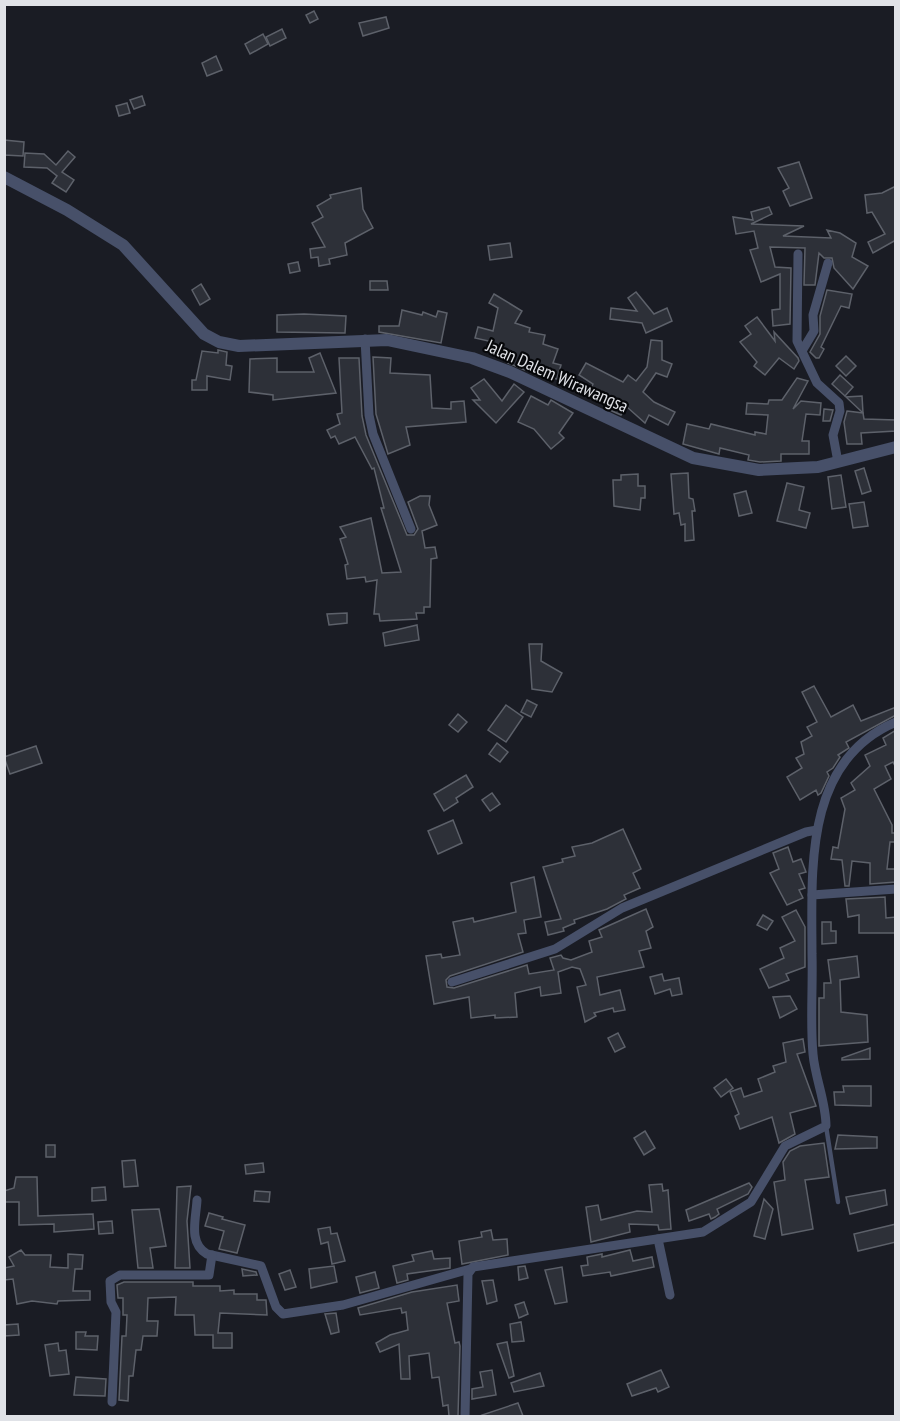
<svg xmlns="http://www.w3.org/2000/svg" width="900" height="1421" viewBox="0 0 900 1421" font-family="'PT Sans Narrow',sans-serif">
	<style>
		.building { fill: #2d3038; stroke: #5d616a; stroke-width: 1.5 }
		.lines { fill: none; stroke-linecap: round; stroke-linejoin: round }
		.service { stroke: #475069; stroke-width: 4.5 }
		.minor { stroke: #475069; stroke-width: 9 }
		.tertiary { stroke: #475069; stroke-width: 12 }
		.labels { text-anchor: middle; stroke-width: 4.5; stroke-linejoin: round; paint-order: stroke }
		.street-label { font-size: 18px; fill: #e0e2e7; stroke: #06070a }
	</style>
	<rect width="100%" height="100%" fill="#1a1c24"/>
	<g class="building">
		<path d="M314,11L318,19L310,23L306,15Z"/>
		<path d="M386,17L389,28L363,36L359,23Z"/>
		<path d="M282,29L286,38L270,46L266,37Z"/>
		<path d="M263,34L268,44L250,54L245,44Z"/>
		<path d="M216,56L222,70L207,76L202,63Z"/>
		<path d="M142,96L145,105L134,109L130,100Z"/>
		<path d="M127,103L130,113L119,116L116,106Z"/>
		<path d="M4,140L24,142L23,156L4,155Z"/>
		<path d="M68,151L75,157L62,172L74,180L66,192L52,183L57,176L47,168L24,167L25,153L44,154L56,165Z"/>
		<path d="M799,162L812,198L790,206L783,191L789,188L778,168Z"/>
		<path d="M896,186V240L873,253L868,242L885,234L872,212L867,213L865,195L882,193Z"/>
		<path d="M361,188L363,209L373,228L345,243L347,255L329,259L330,264L319,266L318,257L311,258L310,249L325,247L312,223L323,217L317,206L331,198L330,195Z"/>
		<path d="M769,207L772,214L751,224L804,226L783,236L831,238L827,230L840,233L856,243L852,257L868,266L853,289L834,268L832,258H824L819,253L815,285H804L805,248L770,247L775,267L791,268L790,324L773,326L772,310L780,309V274L761,282L750,250L758,248L754,231L736,234L733,217L753,220L751,212Z"/>
		<path d="M510,243L512,257L490,260L488,246Z"/>
		<path d="M298,262L300,271L290,273L288,264Z"/>
		<path d="M370,281H387L388,290H370Z"/>
		<path d="M201,284L210,299L200,305L192,290Z"/>
		<path d="M827,290L852,294L849,308L841,306L821,347L824,349L819,358H816L810,352L820,334V316Z"/>
		<path d="M636,292L654,314L667,308L672,321L646,333L642,323L610,319L611,308L637,311L628,298Z"/>
		<path d="M494,294L522,311L515,323L530,328L529,332L545,335L543,344L558,349L553,363L561,365L557,379L545,376L542,374L543,371L541,374L525,370L508,363L509,360L489,353L493,342L475,338L478,327L493,331L498,308L489,303Z"/>
		<path d="M402,310L422,315L423,312L436,317L438,311L447,313L441,343L379,332V326H399Z"/>
		<path d="M304,314L346,316L345,333L277,332V315Z"/>
		<path d="M757,317L775,341L774,332L798,358L799,361L794,369L779,358L765,375L754,366L757,362L740,342L751,334L745,326Z"/>
		<path d="M651,340L662,341V360L672,364L667,377L656,373L643,392L654,402L675,412L668,425L649,415L645,423L627,407L621,415L612,411L605,406L609,401L590,391L593,384L579,375L586,363L623,382L628,375L636,381L647,367Z"/>
		<path d="M218,350L227,352L226,365L232,366L230,380L207,376V390H192V380H196L202,351L218,353Z"/>
		<path d="M320,353L336,393L273,400V395L249,392L250,359L277,358V372H314L309,358Z"/>
		<path d="M846,356L856,366L846,376L836,366Z"/>
		<path d="M373,357L391,358L390,373L430,375L432,408L451,409V402L464,401L466,422L406,427L410,445L388,454L376,414Z"/>
		<path d="M339,358H359L362,416L366,435L407,535H414L418,529L408,502L420,496H430L429,505L437,525L422,531L425,548L435,547L437,558L431,559L430,607H424V613H416L417,619L380,621L379,614H374L377,580L366,582L365,577L347,579L345,565L348,564L340,539L346,537L340,527L371,518L382,573L401,572L381,508H384L374,468L372,469L355,437L339,444L335,436L331,438L327,430L340,424L337,414L342,413Z"/>
		<path d="M840,375L853,387L845,396L832,384Z"/>
		<path d="M797,378L808,381L793,409L801,401L821,403L820,415L806,414L802,441H809V454H781V461L760,462L748,460L749,455L720,448L719,454L683,444L687,424L709,429L711,424L755,435V432L766,434L768,415L746,414L747,403L768,404L769,400H782Z"/>
		<path d="M484,379L502,401L514,384L524,392L496,423L473,400H480L471,388Z"/>
		<path d="M531,396L548,405L551,400L573,413L559,433L564,438L551,449L534,429L518,422Z"/>
		<path d="M862,396L863,413L846,397Z"/>
		<path d="M824,409L833,410L830,421H823Z"/>
		<path d="M847,411L863,413L864,419L896,420V431L861,433L862,444H847L844,422Z"/>
		<path d="M864,468L871,491L862,494L855,471Z"/>
		<path d="M688,473L689,498L693,499L695,511H692L694,540L685,541V524L681,525L679,513L674,514L671,474Z"/>
		<path d="M638,474V486H645V498H641L640,510L614,506L613,480H621V475Z"/>
		<path d="M841,475L846,507L832,509L828,477Z"/>
		<path d="M787,483L804,487L799,510L810,513L806,528L777,521Z"/>
		<path d="M746,491L752,513L739,516L734,494Z"/>
		<path d="M864,502L868,526L853,528L849,504Z"/>
		<path d="M347,613V623L329,625L327,614Z"/>
		<path d="M417,625L419,640L385,646L383,633Z"/>
		<path d="M529,644H542L541,661L562,673L552,692L532,689Z"/>
		<path d="M814,686L831,717L853,705L861,721L896,707V715L846,742L849,748L838,755L840,757L833,768L827,772L829,776L821,793L818,795L816,790L800,800L787,777L802,768L796,758L804,754L801,742L812,736L807,727L817,722L802,692Z"/>
		<path d="M527,700L537,705L531,717L521,712Z"/>
		<path d="M506,705L523,717L506,742L488,730Z"/>
		<path d="M458,714L467,722L458,732L449,725Z"/>
		<path d="M896,730V768L893,762L885,766L891,779L874,789L892,825V833H896V842H890L887,869H896V882L870,884V863L852,861L849,886H845L842,860L831,859L833,847L838,848L845,809L841,798L855,790L851,783L870,766L865,755L886,745L883,738Z"/>
		<path d="M497,743L508,752L500,762L489,754Z"/>
		<path d="M36,746L42,763L10,774L4,757Z"/>
		<path d="M466,775L473,787L456,798L458,802L444,811L434,794Z"/>
		<path d="M492,793L500,804L490,811L482,800Z"/>
		<path d="M453,820L462,843L438,854L428,831Z"/>
		<path d="M623,829L641,869L633,873L640,888L624,895L626,899L607,909L574,920L575,923L563,928L564,931L548,935L545,922L561,919L543,867L563,862L562,859L575,856L572,847L592,843Z"/>
		<path d="M788,847L793,862L801,859L806,872L799,874L805,888L799,890L803,898L787,905L770,873L779,869L773,853Z"/>
		<path d="M534,877L541,917L524,920L526,933L518,934L523,952L450,976L446,980L447,987L454,988L527,965L529,974L554,970L550,958L561,955L563,958L571,960L592,952L589,941L602,937L599,930L646,909L653,927L646,931L651,948L639,951L644,967L597,977L600,995L620,990L625,1010L614,1012L613,1008L594,1013L596,1016L585,1022L577,987L586,985L580,969L572,967L558,972L561,993L541,996L540,987L515,993L517,1017L495,1018V1015L471,1018L469,997L434,1004L426,956L441,954L442,958L460,955L453,922L473,918L474,922L516,912L511,883Z"/>
		<path d="M885,897L886,918L896,917V933H859V915L848,917L846,899Z"/>
		<path d="M796,910L805,927V967L786,974L789,980L769,988L760,969L784,958L780,948L795,941L782,917Z"/>
		<path d="M763,915L773,921L767,930L757,925Z"/>
		<path d="M822,922H831V931H836V943L822,944Z"/>
		<path d="M857,956L859,977L840,980L841,1012L867,1015L868,1042L819,1046V998H824V983H831L828,960Z"/>
		<path d="M662,974L664,981L679,978L682,994L672,996L670,989L655,994L650,977Z"/>
		<path d="M790,996L797,1009L780,1018L773,997Z"/>
		<path d="M618,1033L625,1047L615,1052L608,1038Z"/>
		<path d="M803,1039L805,1052L797,1054L816,1106L790,1113L795,1134L779,1143L772,1117L740,1129L735,1116L739,1114L730,1092L741,1088L744,1097L762,1091L758,1079L775,1072L773,1066L786,1062L783,1043Z"/>
		<path d="M870,1048V1059L842,1060V1058Z"/>
		<path d="M726,1079L733,1088L721,1097L714,1088Z"/>
		<path d="M843,1086H871V1106L835,1105L834,1092H844Z"/>
		<path d="M645,1131L655,1148L644,1155L634,1138Z"/>
		<path d="M838,1135L877,1137V1148L835,1149Z"/>
		<path d="M824,1143L829,1177L805,1180L813,1229L782,1235L774,1182L785,1180L783,1162L790,1151L800,1146Z"/>
		<rect x="46" y="1145" width="9" height="12"/>
		<path d="M135,1160L138,1186L124,1187L122,1161Z"/>
		<path d="M263,1163L264,1172L246,1174L245,1165Z"/>
		<path d="M16,1177H37L38,1216L93,1214L94,1229L54,1232V1224L19,1225V1202H4V1191L14,1188Z"/>
		<path d="M749,1183L752,1187L748,1194L717,1209L719,1214L715,1217L711,1219L709,1214L689,1221L686,1210Z"/>
		<path d="M662,1184L663,1191L668,1190L671,1229L659,1230L658,1225L629,1224L630,1232L591,1242L586,1207L598,1205L601,1220L637,1211L652,1212L649,1185Z"/>
		<path d="M191,1186L187,1221L190,1268H175L177,1187Z"/>
		<path d="M105,1187L106,1200L92,1201V1188Z"/>
		<path d="M885,1190L887,1205L850,1214L846,1197Z"/>
		<path d="M255,1191L270,1192L269,1202L254,1201Z"/>
		<path d="M764,1199L773,1209L765,1239L754,1236Z"/>
		<path d="M159,1209L166,1246L150,1248L153,1268H138L132,1210Z"/>
		<path d="M209,1213L223,1217L222,1219L245,1225L237,1253L219,1249L224,1231L205,1226Z"/>
		<path d="M112,1221L113,1233L99,1234L98,1222Z"/>
		<path d="M896,1224V1242L858,1251L854,1234Z"/>
		<path d="M330,1227L331,1234L337,1233L345,1261L332,1264L328,1242L321,1244L318,1229Z"/>
		<path d="M491,1230L493,1240L507,1239L508,1255L462,1264L459,1241L482,1237L481,1232Z"/>
		<path d="M21,1250L25,1255H51L50,1267L68,1268V1254L83,1255L82,1269H75L73,1291H90V1300L58,1301L57,1304L32,1301L17,1304L13,1279L4,1280V1268L14,1266L9,1257Z"/>
		<path d="M630,1250L633,1261L652,1257L654,1267L611,1276L610,1272L583,1276L581,1266L588,1265L587,1257L602,1254V1257Z"/>
		<path d="M432,1251L434,1259L450,1258V1268L407,1274L408,1280L397,1283L393,1266L414,1261L412,1255Z"/>
		<path d="M334,1266L337,1282L311,1288L309,1269Z"/>
		<path d="M525,1266L528,1278L519,1280L518,1267Z"/>
		<path d="M562,1267L567,1302L555,1304L545,1270Z"/>
		<path d="M242,1269L256,1272L257,1275L243,1276Z"/>
		<path d="M290,1270L296,1287L285,1290L279,1274Z"/>
		<path d="M375,1272L379,1288L360,1293L356,1277Z"/>
		<path d="M493,1280L497,1301L487,1304L482,1281Z"/>
		<path d="M124,1282H193V1286H220V1291L234,1290V1294H257V1300H266L267,1315L220,1313L218,1333H232V1348H213V1335H195L194,1315H175L176,1297L148,1298L147,1321H158L157,1336H143L141,1350H136L133,1376H129L128,1401L119,1400L122,1336H126L127,1315H123V1298H118L117,1285Z"/>
		<path d="M457,1285L459,1301L447,1303L455,1343L459,1342L460,1346L458,1416H449L448,1405L443,1406L439,1377L432,1378L429,1353L409,1356L410,1379H401L399,1344L380,1352L376,1343L390,1335L408,1330L406,1312L402,1313L401,1308L360,1315L358,1308L412,1292Z"/>
		<path d="M524,1302L528,1314L519,1318L515,1305Z"/>
		<path d="M336,1313L339,1332L331,1334L325,1314Z"/>
		<path d="M521,1322L524,1341L512,1342L510,1324Z"/>
		<path d="M18,1324L19,1335L4,1336V1325Z"/>
		<path d="M76,1332H86L85,1336H98L97,1350L76,1349Z"/>
		<path d="M507,1342L514,1376L509,1378L497,1344Z"/>
		<path d="M58,1343L59,1351L66,1350L69,1374L50,1376L45,1345Z"/>
		<path d="M492,1370L496,1395L472,1399V1389L483,1387L480,1372Z"/>
		<path d="M661,1370L669,1387L658,1392L656,1388L632,1396L627,1384Z"/>
		<path d="M540,1373L544,1386L514,1392L511,1383Z"/>
		<path d="M76,1377L106,1379L105,1396L74,1395Z"/>
		<path d="M518,1403L523,1416H483L482,1415Z"/>
	</g>
	<g class="lines">
		<path class="service" d="M826,1126L838,1202"/>
		<g class="minor">
			<path d="M798,254L797,341L817,383L839,403L840,411L833,435L838,462"/>
			<path d="M365,339L369,415L373,434L411,529"/>
			<path d="M802,351L814,331L813,315L828,263"/>
			<path d="M812,895L896,889"/>
			<path d="M452,982L555,949L622,908L806,832L817,830"/>
			<path d="M197,1200C196,1219 188,1243 207,1254L261,1266L276,1307L283,1314L343,1305L470,1269"/>
			<path d="M658,1239L670,1295"/>
			<path d="M112,1402L116,1312L111,1302L110,1281L120,1275H209L212,1255"/>
			<path d="M465,1416L468,1274L473,1267L703,1232L751,1202L785,1146L826,1126C826,1102 815,1078 813,1054C810,1022 813,987 812,954C812,871 803,761 896,722"/>
		</g>
		<path class="tertiary" d="M4,177L67,210L123,245L204,334L219,342L239,346L387,340L472,358L510,372L693,458L759,470L818,467L896,447"/>
	</g>
	<g class="labels">
		<g class="street-label">
			<text transform="translate(557 376) rotate(24)" y="6">Jalan Dalem Wirawangsa</text>
		</g>
	</g>
	<rect width="900" height="1421" fill="none" stroke="#e0e2e7" stroke-width="12"/>
</svg>
